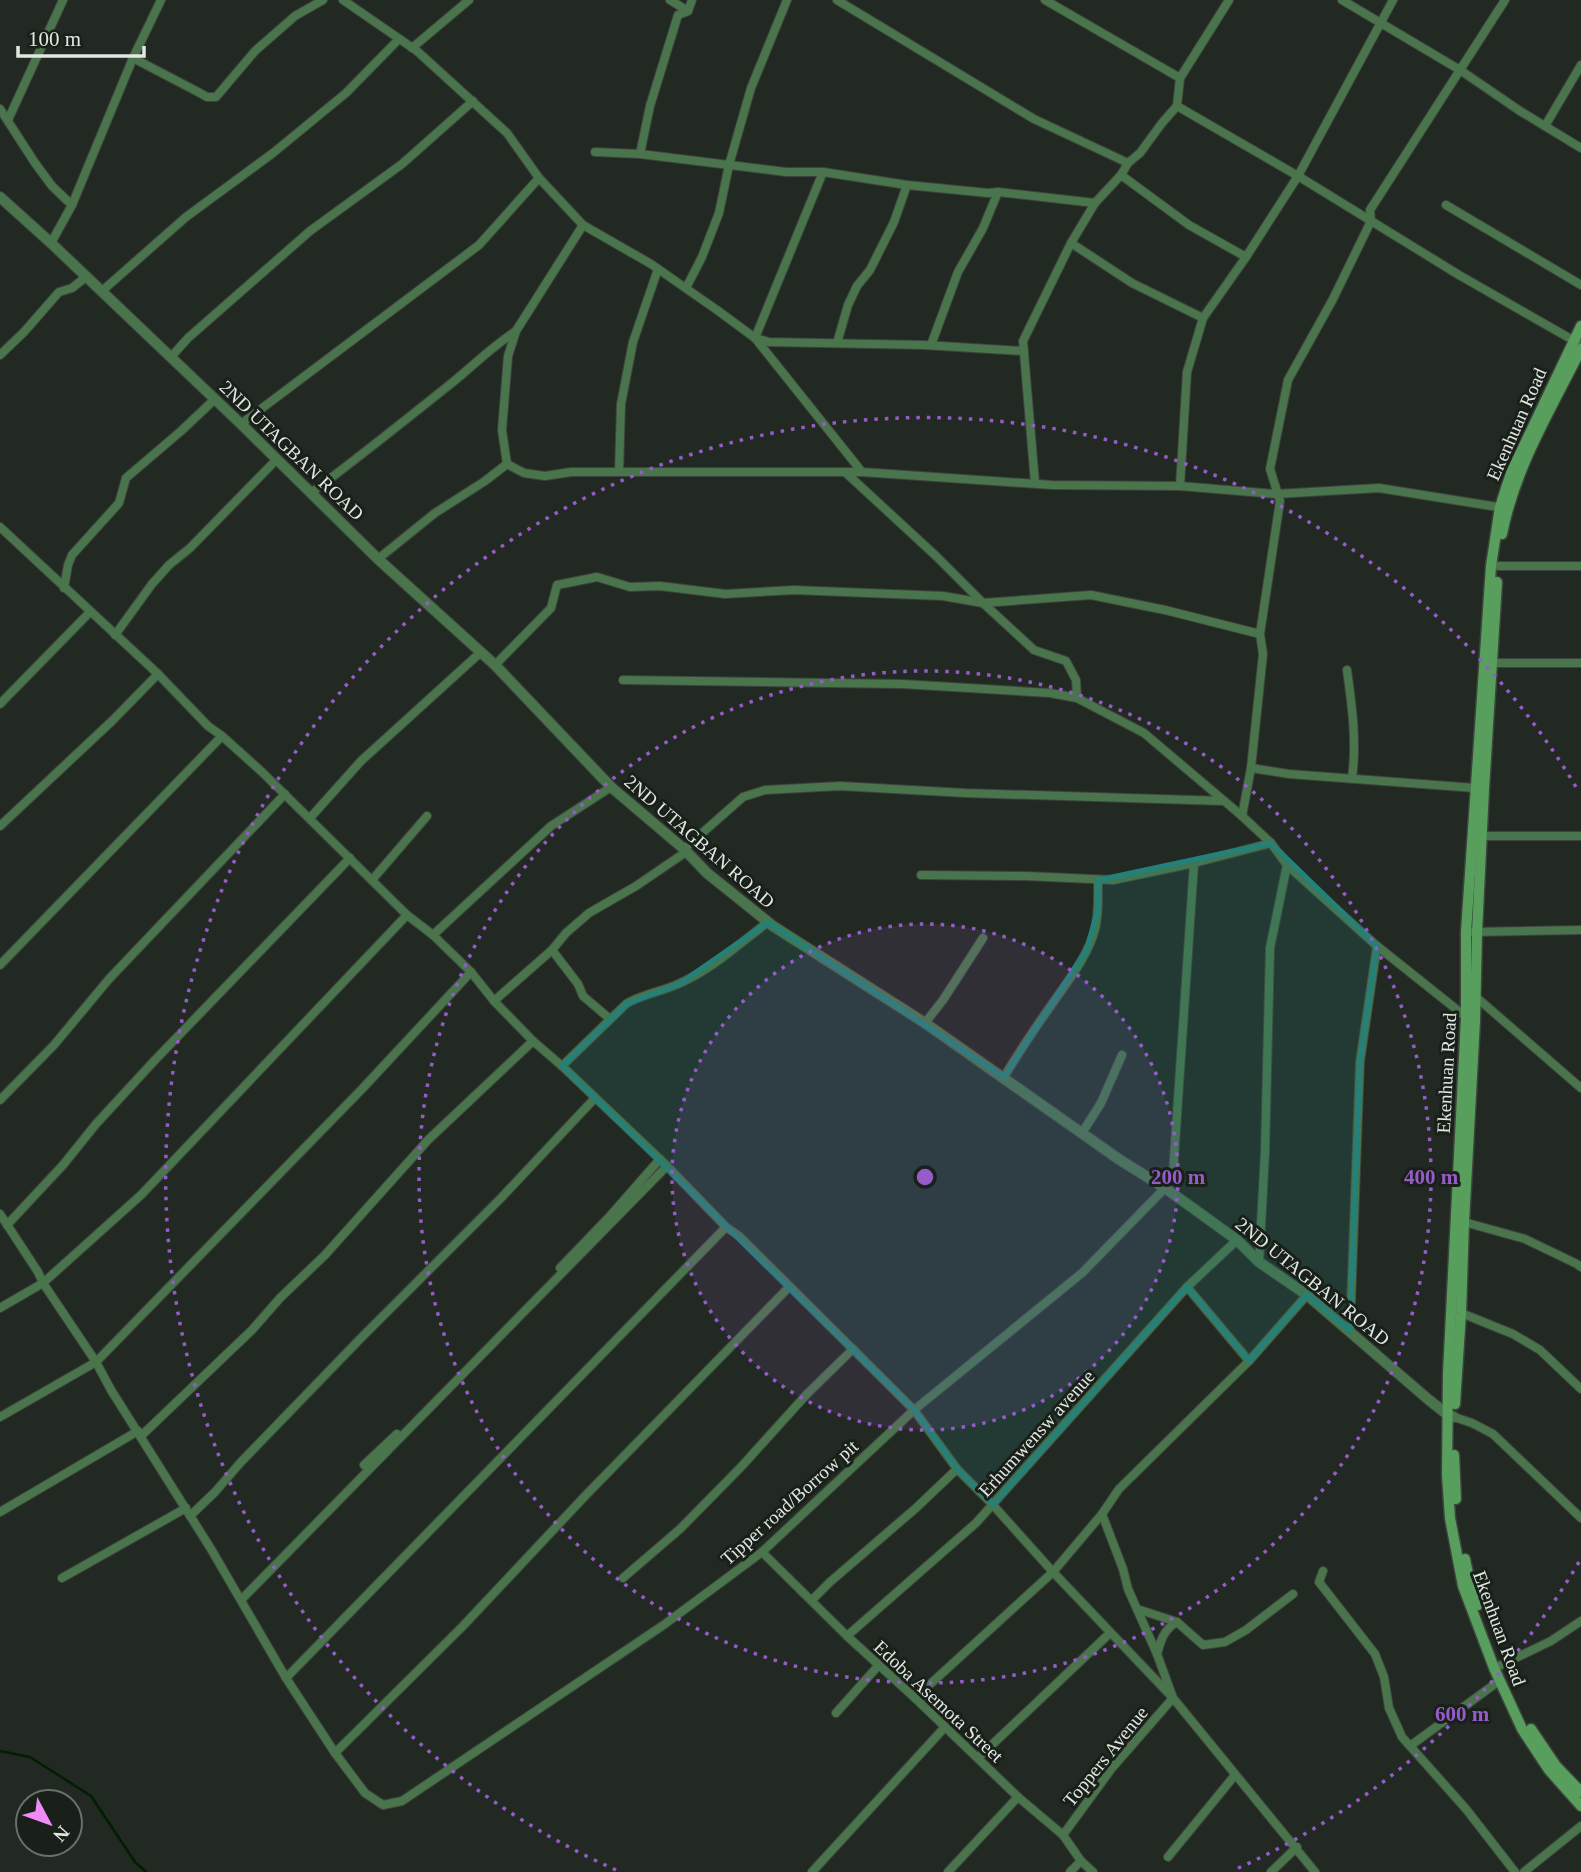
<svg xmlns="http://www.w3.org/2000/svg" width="1581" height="1872" viewBox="0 0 1581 1872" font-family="'Times New Roman',serif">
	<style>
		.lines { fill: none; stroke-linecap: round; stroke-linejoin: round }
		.stream { stroke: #001e01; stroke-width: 2.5 }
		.minor-casing { stroke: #3d443d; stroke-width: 10 }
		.tertiary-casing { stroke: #3d443d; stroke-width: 12 }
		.secondary-casing { stroke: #3d443d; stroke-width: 13 }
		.minor { stroke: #49744c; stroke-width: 8 }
		.tertiary { stroke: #49744c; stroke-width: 10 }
		.secondary { stroke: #589f5e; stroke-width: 10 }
		.marked { fill: #24817a; fill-opacity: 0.2; stroke: #24817a; stroke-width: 5; stroke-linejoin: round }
		.ring { fill: none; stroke: #955bc8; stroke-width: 3.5; stroke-dasharray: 3.5 7 }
		.labels { text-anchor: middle; stroke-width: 6; stroke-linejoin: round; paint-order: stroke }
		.street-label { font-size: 19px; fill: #e2e7e2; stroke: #192019 }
		.centre { fill: #955bc8; stroke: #192019; stroke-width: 3.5 }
		.ring-label { font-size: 21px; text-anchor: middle; font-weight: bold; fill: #955bc8; stroke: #192019; stroke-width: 6; stroke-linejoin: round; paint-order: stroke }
	</style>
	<rect width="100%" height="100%" fill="#222922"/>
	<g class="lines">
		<path class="stream" d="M0,1751L30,1757L91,1796L135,1862L146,1872"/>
		<g class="minor-casing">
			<g id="minor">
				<path d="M343,0L417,51L507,133L539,178L583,225L651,264L717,310L755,338L862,472"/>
				<path d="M670,0L688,11"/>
				<path d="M837,0L1034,119L1128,163"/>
				<path d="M1045,0L1180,78"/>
				<path d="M1342,0L1460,70L1520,111L1581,148"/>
				<path d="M412,48L469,0"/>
				<path d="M133,58L200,93L207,97H216L255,51L295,16L323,0"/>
				<path d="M1177,106L1298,176L1459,275L1578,343"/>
				<path d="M0,109L35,163L52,186L72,205"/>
				<path d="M8,120L63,0"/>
				<path d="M1545,126L1581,65"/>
				<path d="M595,152L640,154L786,172H823L907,185L988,193L998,192L1095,203"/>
				<path d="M640,154L650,106L678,15L688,11L692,0"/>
				<path d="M823,172L755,338L769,342L924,345L1024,351"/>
				<path d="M1121,175L1189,225L1246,257"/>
				<path d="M1446,205L1581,285"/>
				<path d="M51,243L72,205L133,58L161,0"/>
				<path d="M1071,243L1132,283L1203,318"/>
				<path d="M686,288L702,257L719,213L729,165L751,88L787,0"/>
				<path d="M102,291L186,217L273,153L346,93L399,39"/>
				<path d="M837,343L848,305L857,286L870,270L894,222L907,185"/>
				<path d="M931,345L958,272L983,228L998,192"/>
				<path d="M0,355L24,332L59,292L72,288L86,277"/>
				<path d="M171,357L188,338L310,231L402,164L473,101"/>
				<path d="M241,424L479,245L539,178"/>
				<path d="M507,464L502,430L508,356L516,331L583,225"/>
				<path d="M619,472L621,404L633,342L658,269"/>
				<path d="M845,472L936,556L983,603L1034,650L1066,661L1076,680L1077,698L1144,733L1242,816L1271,843L1287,865L1377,946L1466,1017"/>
				<path d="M1035,483L1023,341L1071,243L1095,203L1121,175L1128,163L1140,153L1162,123L1177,106L1180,78L1229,0"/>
				<path d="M1180,486L1187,372L1203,318L1246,257L1298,176L1393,0"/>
				<path d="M311,493C358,458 403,422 448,386C472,367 490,348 516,331"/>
				<path d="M0,527L158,674L208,726L222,736L262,772L407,915L433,935L471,972L494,1001L533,1041L562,1066L667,1166L726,1227L739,1236L914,1410L957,1469L993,1505L1053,1572L1173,1698L1315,1872"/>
				<path d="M378,559L435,513L485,481L507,464L524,473L545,476L571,472H862L1052,485L1180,486L1276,494L1379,488L1504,508"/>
				<path d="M1498,566H1581"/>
				<path d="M64,588L68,565L72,555L119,503L126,478L181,431L215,399"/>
				<path d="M115,635L152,584L169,565L190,548L277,459"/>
				<path d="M1491,663H1581"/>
				<path d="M495,665L551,608L557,585L597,577L630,587L660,586L725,594L794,590L943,596L983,603L1091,595L1165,610L1260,634"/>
				<path d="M1347,670C1352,706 1357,742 1352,778"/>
				<path d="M623,680L902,684L1050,693L1077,698"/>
				<path d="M0,704L90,612"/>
				<path d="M1251,768L1289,774L1475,788"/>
				<path d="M1242,816L1251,768L1263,654L1260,634L1280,501L1270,469L1288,380L1333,299L1371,221L1370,210L1505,0"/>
				<path d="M310,818L361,761L481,652"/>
				<path d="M0,826L112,721L158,674"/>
				<path d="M1482,836H1581"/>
				<path d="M684,849L743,797L765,790L840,786L965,793L1224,801"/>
				<path d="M921,875L1026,876L1113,880L1194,863L1271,843"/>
				<path d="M372,880L427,816"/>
				<path d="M1472,932L1581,930"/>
				<path d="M433,935L551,826L611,787"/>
				<path d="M0,965L222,736"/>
				<path d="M1476,997L1581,1088"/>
				<path d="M494,1001L552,950"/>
				<path d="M610,1019L583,996L578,984L552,950L566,933L589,913L636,886L686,852"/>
				<path d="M925,1023L943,1000L983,938"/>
				<path d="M562,1066L626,1004C642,994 661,992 678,984C711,970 739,944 768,922"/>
				<path d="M1004,1077C1019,1052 1035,1028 1052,1004C1068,981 1088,956 1095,929C1099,913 1098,896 1098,880"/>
				<path d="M0,1100L54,1045L109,979L285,794"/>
				<path d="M1082,1133L1101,1103L1122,1055"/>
				<path d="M0,1214L38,1272L43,1283L96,1362L111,1390L211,1549L286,1678L335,1753L365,1793L383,1805L402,1801L665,1624L762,1552L914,1410L1082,1273L1165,1188L1173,1174L1194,863"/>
				<path d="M1464,1222L1525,1239L1577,1264L1581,1267"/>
				<path d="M7,1225L63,1165L96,1124L155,1060L350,858"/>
				<path d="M1259,1262L1265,1152L1270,948L1287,865"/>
				<path d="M560,1268L610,1216L660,1159"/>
				<path d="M1187,1287L1249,1361"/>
				<path d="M0,1308L43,1283L141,1195L407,915"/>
				<path d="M1461,1313L1513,1334L1540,1350L1581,1389"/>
				<path d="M1350,1331L1360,1062L1377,946"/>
				<path d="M0,1417L96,1362L362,1089L471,972"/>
				<path d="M1454,1417L1472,1423L1493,1434L1581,1518"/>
				<path d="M141,1436L252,1330L280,1298L325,1255L428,1140L533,1041"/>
				<path d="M364,1465L397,1434"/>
				<path d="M0,1512L138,1431"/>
				<path d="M190,1516L215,1492L241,1462L361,1338L501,1198L595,1098"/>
				<path d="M762,1552L847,1636L915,1698L1018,1797L1063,1835L1081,1861L1093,1872"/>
				<path d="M1323,1571L1319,1582L1375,1654L1384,1677L1389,1708L1402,1737L1466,1809L1515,1872"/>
				<path d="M62,1578L186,1508"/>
				<path d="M623,1578L680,1529L741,1467L807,1394L853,1349"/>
				<path d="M241,1600L667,1166"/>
				<path d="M812,1600L830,1582L916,1508L957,1469"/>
				<path d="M1137,1609L1177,1622L1203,1645L1225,1642L1246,1630L1293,1594"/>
				<path d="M847,1636L976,1523L1187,1287L1237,1240"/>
				<path d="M1157,1654C1161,1640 1164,1629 1177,1622"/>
				<path d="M1499,1666L1551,1641L1581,1621"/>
				<path d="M286,1678L726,1227"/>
				<path d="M915,1698L1053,1572L1102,1514L1119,1489L1249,1361L1307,1295"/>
				<path d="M836,1713L878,1666"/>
				<path d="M1410,1746L1499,1681"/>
				<path d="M335,1753L463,1626L586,1495L789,1287"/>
				<path d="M978,1758L1110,1633"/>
				<path d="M1063,1835L1112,1768L1173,1698L1157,1654L1128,1589L1123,1569L1102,1514"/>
				<path d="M1168,1857L1235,1775"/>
				<path d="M812,1872L945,1727"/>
				<path d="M948,1872L1018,1797"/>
				<path d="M1070,1872L1081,1861"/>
				<path d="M1271,1872L1297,1847"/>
				<path d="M1524,1872L1581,1826"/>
			</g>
		</g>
		<g class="tertiary-casing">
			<path id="tertiary" d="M0,197L51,243L241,424L378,559L495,665L611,787L684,849L707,873L773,926L925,1023L1120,1160L1165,1188L1237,1240L1259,1262L1307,1295L1429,1400L1448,1415L1454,1417"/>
		</g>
		<g class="secondary-casing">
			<g id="secondary">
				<path d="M1581,326L1511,473L1500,507L1491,566L1466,932V1017L1448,1374L1447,1475L1450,1518L1463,1586L1494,1668L1522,1729L1549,1770L1581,1806"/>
				<path d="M1502,534C1515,467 1551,409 1581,349"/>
				<path d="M1455,1404L1461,1313L1464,1222L1475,1021L1477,932L1484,789L1497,582"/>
				<path d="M1454,1455L1456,1499"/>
				<path d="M1465,1559L1470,1583L1478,1605"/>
				<path d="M1531,1729L1556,1766L1581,1792"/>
			</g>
		</g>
		<use href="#minor" class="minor"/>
		<use href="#tertiary" class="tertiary"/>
		<use href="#secondary" class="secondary"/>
	</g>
	<path class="marked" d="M1271,843L1377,946L1360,1062L1350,1331L1307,1295L1249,1361L1187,1287L993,1505L957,1469L914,1410L562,1066L626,1004L679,984L768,922L1004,1077L1087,949L1098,908V880Z"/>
	<circle cx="925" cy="1177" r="253" fill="#955bc8" fill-opacity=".12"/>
	<g class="ring">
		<circle cx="925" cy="1177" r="253"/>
		<circle cx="925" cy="1177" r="506"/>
		<path d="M1579 1562A759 759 0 0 1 1234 1870M616 1870A759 759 0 1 1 1579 792"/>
	</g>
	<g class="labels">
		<g class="street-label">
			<text transform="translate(1516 424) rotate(-66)" y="7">Ekenhuan Road</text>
			<text transform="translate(292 450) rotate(44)" y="7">2ND UTAGBAN ROAD</text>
			<text transform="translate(700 841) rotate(41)" y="7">2ND UTAGBAN ROAD</text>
			<text transform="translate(1446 1073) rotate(-87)" y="7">Ekenhuan Road</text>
			<text transform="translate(1313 1281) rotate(39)" y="7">2ND UTAGBAN ROAD</text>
			<text transform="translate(1036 1433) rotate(-48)" y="7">Erhumwensw avenue</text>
			<text transform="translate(789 1502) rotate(-42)" y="7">Tipper road/Borrow pit</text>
			<text transform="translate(1500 1628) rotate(70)" y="7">Ekenhuan Road</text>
			<text transform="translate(939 1701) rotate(43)" y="7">Edoba Asemota Street</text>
			<text transform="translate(1105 1756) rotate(-51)" y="7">Toppers Avenue</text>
		</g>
	</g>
	<circle cx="925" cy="1177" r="10" class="centre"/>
	<g class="ring-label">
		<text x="1178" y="1184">200 m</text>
		<text x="1431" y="1184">400 m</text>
		<text x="1462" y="1721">600 m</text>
	</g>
	<g transform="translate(49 1823) rotate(131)"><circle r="33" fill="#192019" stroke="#697069" stroke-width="2"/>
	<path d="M0-5L12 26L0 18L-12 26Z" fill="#f18af4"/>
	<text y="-10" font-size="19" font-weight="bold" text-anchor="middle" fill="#e2e7e2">N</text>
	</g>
	<path d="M18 46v10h126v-10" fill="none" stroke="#e2e7e2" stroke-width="3.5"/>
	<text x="28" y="46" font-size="21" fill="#e2e7e2" stroke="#192019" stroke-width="5" paint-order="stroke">100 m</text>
</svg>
